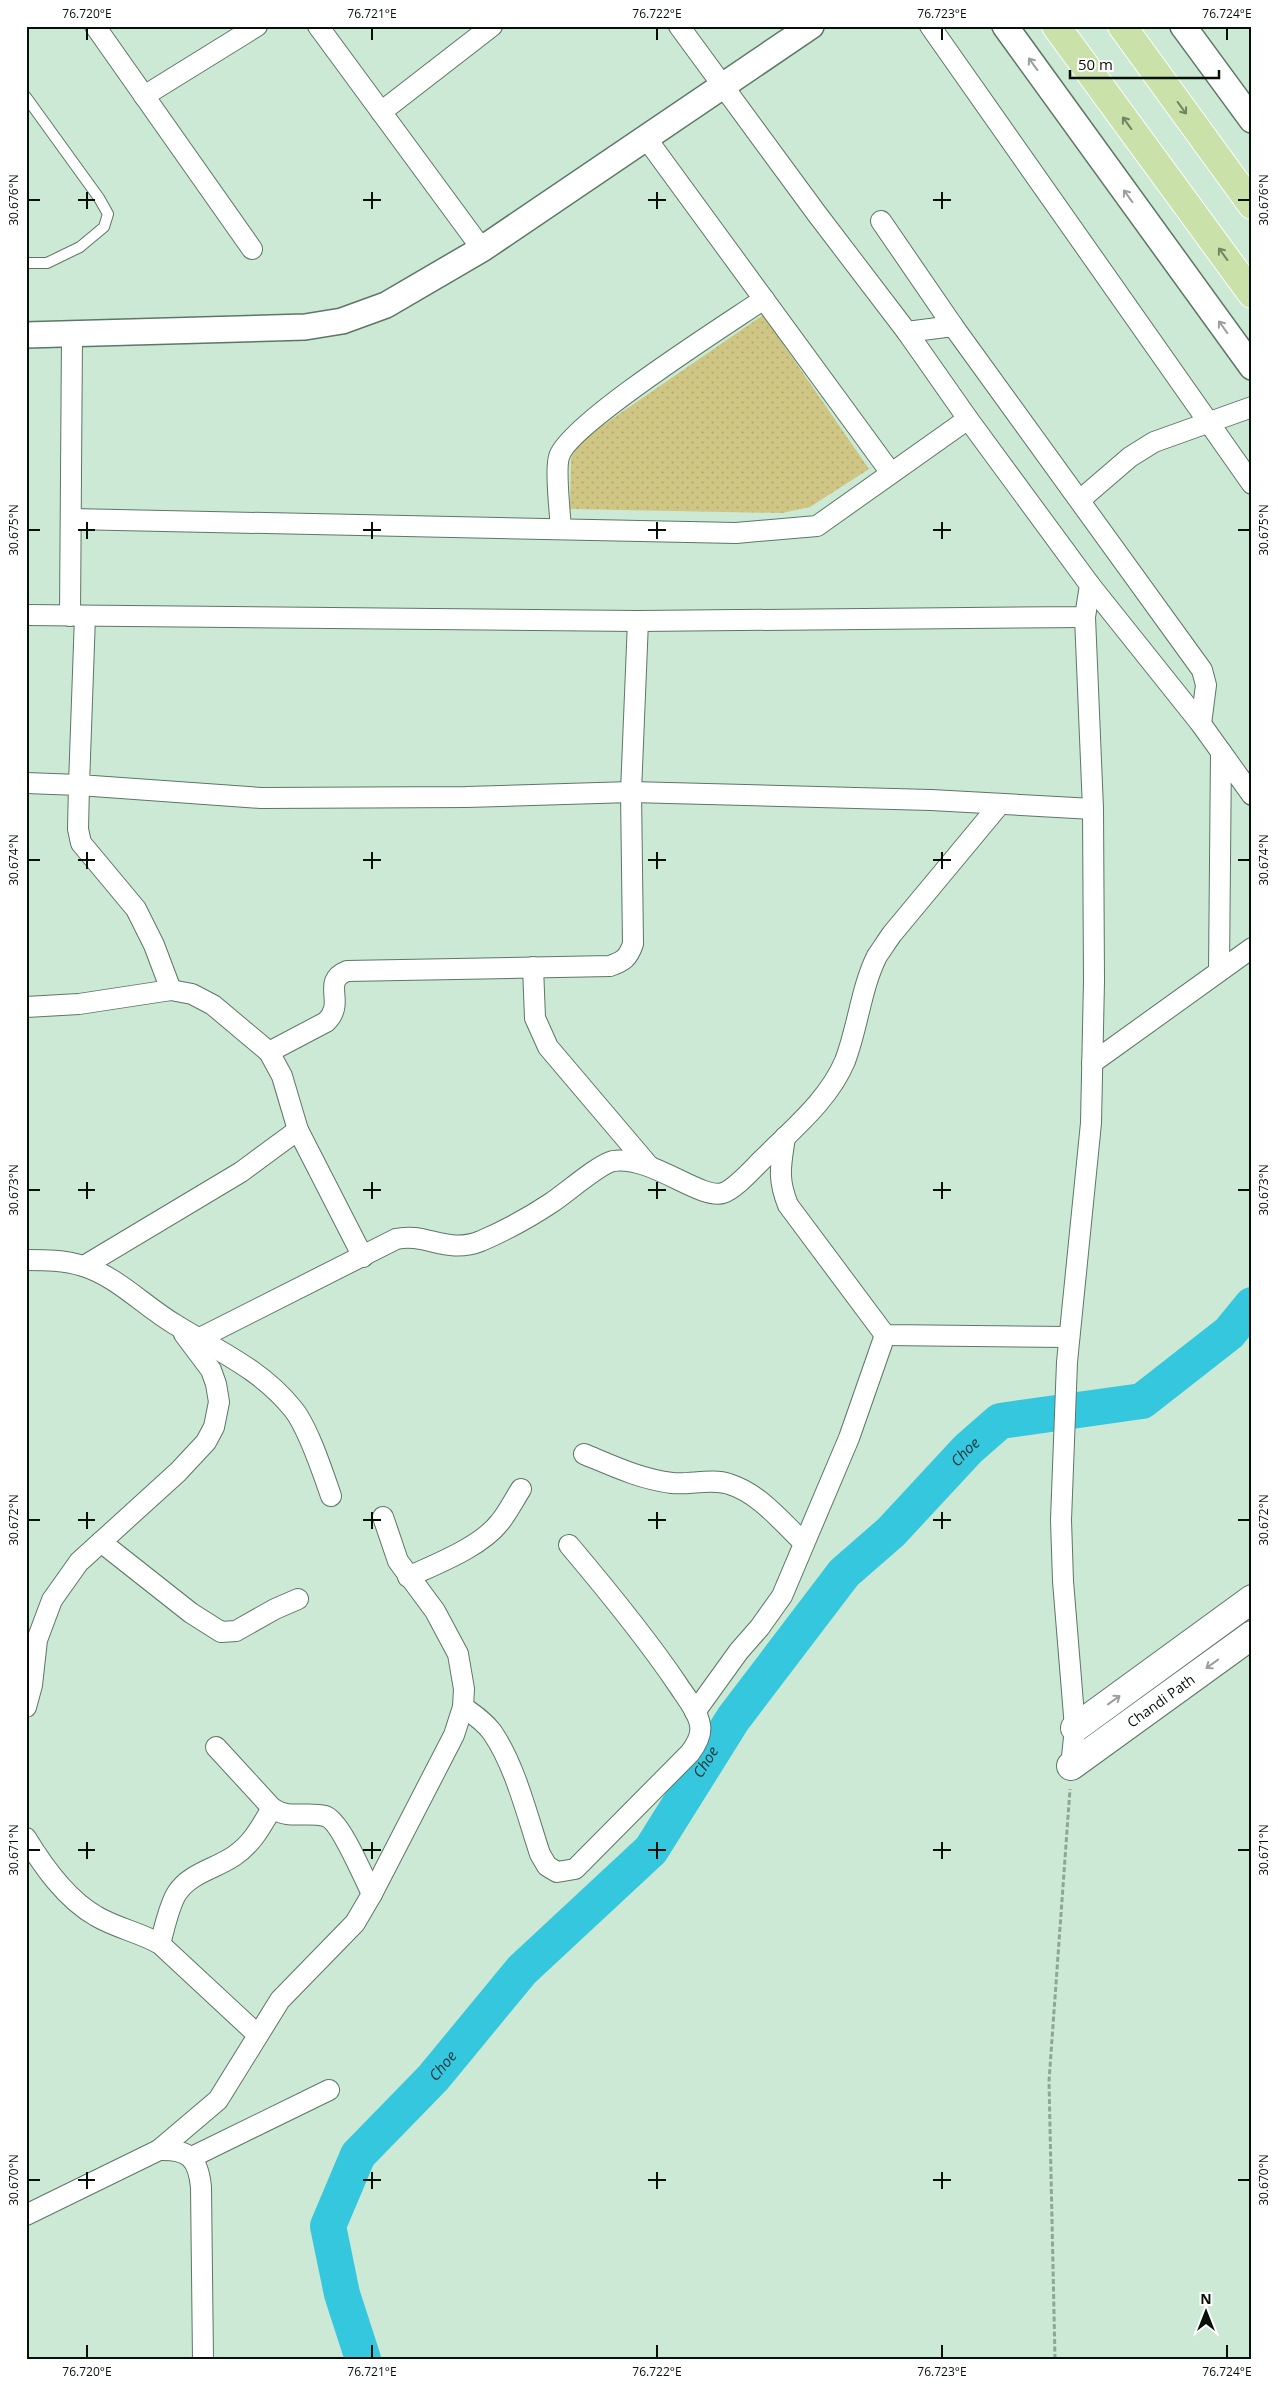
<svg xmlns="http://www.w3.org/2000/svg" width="1278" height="2385" viewBox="0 0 1278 2385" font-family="'Open Sans',sans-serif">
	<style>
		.park { fill: url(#park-dots) }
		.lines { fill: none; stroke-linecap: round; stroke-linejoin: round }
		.river { stroke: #35c7dd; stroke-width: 36 }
		.service-casing { stroke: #5c7765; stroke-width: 12 }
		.minor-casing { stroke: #5c7765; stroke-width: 22 }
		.tertiary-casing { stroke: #5c7765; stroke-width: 28 }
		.secondary-casing { stroke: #5c7765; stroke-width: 30 }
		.primary-casing { stroke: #fff; stroke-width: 30 }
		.path { stroke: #8ea695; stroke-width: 3; stroke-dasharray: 5 2.5; stroke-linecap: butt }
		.service { stroke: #fff; stroke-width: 10 }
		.minor { stroke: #fff; stroke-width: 20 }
		.tertiary { stroke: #fff; stroke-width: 25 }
		.secondary { stroke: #fff; stroke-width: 28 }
		.primary { stroke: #cae2aa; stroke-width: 28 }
		.oneway { stroke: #9b9f9d }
		.oneway2 { stroke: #728462 }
		.ticks { fill: none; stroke: #061009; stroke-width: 2 }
		.labels { text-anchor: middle; stroke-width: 5; stroke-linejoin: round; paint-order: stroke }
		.street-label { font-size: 14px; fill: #061009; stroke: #fff }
		.water-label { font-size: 15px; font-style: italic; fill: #1a3135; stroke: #fff }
		.neatline { fill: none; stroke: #061009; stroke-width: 2 }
		.ticks-label { font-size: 12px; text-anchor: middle; fill: #061009 }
	</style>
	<defs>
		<pattern id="park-dots" width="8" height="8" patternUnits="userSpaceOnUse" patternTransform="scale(1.25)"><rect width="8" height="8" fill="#d0c684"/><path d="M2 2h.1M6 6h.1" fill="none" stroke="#b1a971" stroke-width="1.8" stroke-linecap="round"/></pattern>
	</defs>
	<rect width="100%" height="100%" fill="#cbe9d4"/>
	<path class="park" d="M763,315L869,469L810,507L782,513L570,509L571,458L580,441Z"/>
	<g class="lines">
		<path class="river" id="s1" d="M363,2359L342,2294L328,2226L358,2155L433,2078L522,1970L651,1850L733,1719L844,1573L891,1532L968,1449L1000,1421L1142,1401L1229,1333L1252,1305"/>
		<g class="service-casing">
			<path id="service" d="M26,97L99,198L108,214L104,227L80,247L47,263H26"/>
		</g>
		<g class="minor-casing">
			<g id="minor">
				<path d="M95,26L252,249"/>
				<path d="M318,26L482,249"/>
				<path d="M930,26L1252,484"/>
				<path d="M144,96L257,26"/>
				<path d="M381,112L492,26"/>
				<path d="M646,138L891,473"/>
				<path d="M881,221L953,326"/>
				<path d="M907,332L953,326L1202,670L1206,685L1201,724"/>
				<path d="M1080,500L1130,457L1154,442L1252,407"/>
				<path d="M71,519L736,533L817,526L968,419"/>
				<path d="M561,529C560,513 555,470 559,457C567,425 729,323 764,299"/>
				<path d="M1090,585L1201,724L1252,795"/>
				<path d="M26,615L638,621L1085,617L1090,585L968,419L907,332L817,214L679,26"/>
				<path d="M70,616L72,335"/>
				<path d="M85,616L79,785L261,798L466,797L631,792L931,800L1093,809"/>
				<path d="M26,783L79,785L78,829L81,843L136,909L154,945L171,990"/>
				<path d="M533,967L535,1018L548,1047L649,1166"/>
				<path d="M1219,971L1221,752"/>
				<path d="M26,1007L79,1004L171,990L192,994L213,1005L269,1052L326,1022C347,1002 320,982 347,971L610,966C624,961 628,958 633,944L631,792L638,621"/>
				<path d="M269,1052L282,1076L298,1130L363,1257"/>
				<path d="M1092,1063L1252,948"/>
				<path d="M785,1137C781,1165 777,1178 788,1205L885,1335L1069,1337"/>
				<path d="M26,1260C45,1260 64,1260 83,1266C118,1277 145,1307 176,1325C218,1351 261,1369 293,1409C308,1427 323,1473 331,1496"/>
				<path d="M84,1266L241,1172L298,1130"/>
				<path d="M200,1338L396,1239C426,1232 446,1255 481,1241C504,1231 530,1217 551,1203C565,1194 599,1164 613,1161C651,1155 700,1200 723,1193C736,1189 756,1165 766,1156C795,1127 829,1099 845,1061C858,1027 861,988 877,956C882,949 887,941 892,934L1000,804"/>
				<path d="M584,1454C613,1466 640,1479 672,1483C690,1485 712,1478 729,1484C759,1493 782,1522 804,1543"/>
				<path d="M101,1542L178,1472L206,1442L214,1427L219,1402L216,1384L211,1370L184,1334"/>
				<path d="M408,1577C436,1564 481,1547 500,1522C508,1512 514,1500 521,1489"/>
				<path d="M26,1707L32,1685L37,1640L52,1600L79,1562L101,1542L191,1613L221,1632L236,1631L275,1609L298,1599"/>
				<path d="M463,1707C473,1714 484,1721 492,1732C515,1765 527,1815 540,1854L547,1866L557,1872L575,1869L690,1753C696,1745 702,1735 700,1725C698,1711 685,1696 678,1685C645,1636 607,1590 569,1545"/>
				<path d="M695,1712L739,1651L760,1627L782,1596L849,1438L885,1335"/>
				<path d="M216,1747L272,1808C289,1820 306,1811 325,1816C340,1820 364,1878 372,1894"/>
				<path d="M1071,1766L1075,1728L1063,1581L1061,1520L1067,1362L1091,1123L1094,981L1093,809L1085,617"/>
				<path d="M26,1838C43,1866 66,1899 96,1916C116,1928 139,1932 160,1944L258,2035"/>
				<path d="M160,1944C164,1930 169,1905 177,1893C190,1873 215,1869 234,1856C252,1844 261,1827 272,1808"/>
				<path d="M159,2150L218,2100L280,2000L355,1923L372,1894L454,1735L463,1707L464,1689L458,1654L435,1611L398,1561L383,1517"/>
				<path d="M192,2157L329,2090"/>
				<path d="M26,2215L159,2150C189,2149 198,2158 201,2187L203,2359"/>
			</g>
		</g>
		<g class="tertiary-casing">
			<g id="tertiary">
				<path d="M1005,26L1252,367"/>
				<path d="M1183,26L1252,120"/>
				<path d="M26,335L305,327L342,321L386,305L482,249L811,26"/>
			</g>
		</g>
		<g class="secondary-casing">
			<g id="secondary">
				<path d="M1075,1728L1252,1599"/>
				<path id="s2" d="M1071,1766L1252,1635"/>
			</g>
		</g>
		<g class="primary-casing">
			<g id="primary">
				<path d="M1056,26L1252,294"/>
				<path d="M1122,26L1252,205"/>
			</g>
		</g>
		<path class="path" d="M1055,2359L1049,2081L1070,1789"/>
		<use href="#service" class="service"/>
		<use href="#minor" class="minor"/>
		<use href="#tertiary" class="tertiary"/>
		<use href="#secondary" class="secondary"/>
		<use href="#primary" class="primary"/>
	</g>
	<defs><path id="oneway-shaft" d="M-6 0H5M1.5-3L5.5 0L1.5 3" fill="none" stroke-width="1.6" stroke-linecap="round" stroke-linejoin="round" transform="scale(1.25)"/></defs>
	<g class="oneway">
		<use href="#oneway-shaft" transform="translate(1033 64) rotate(-126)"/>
		<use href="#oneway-shaft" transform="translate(1128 196) rotate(-126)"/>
		<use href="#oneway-shaft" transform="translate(1223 327) rotate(-126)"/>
		<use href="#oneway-shaft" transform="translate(1212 1664) rotate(144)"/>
		<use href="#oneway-shaft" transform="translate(1114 1700) rotate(-36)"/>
	</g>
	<g class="oneway2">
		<use href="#oneway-shaft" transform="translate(1182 108) rotate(54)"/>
		<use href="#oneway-shaft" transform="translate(1127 123) rotate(-126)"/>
		<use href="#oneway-shaft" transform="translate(1223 254) rotate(-126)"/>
	</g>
	<path class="ticks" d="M87,28V40M372,28V40M657,28V40M942,28V40M1227,28V40M87,192V209M372,192V209M657,192V209M942,192V209M28,200H40M78,200H95M363,200H381M648,200H666M933,200H951M1238,200H1250M87,522V539M372,522V539M657,522V539M942,522V539M28,530H40M78,530H95M363,530H381M648,530H666M933,530H951M1238,530H1250M87,852V869M372,852V869M657,852V869M942,852V869M28,860H40M78,860H95M363,860H381M648,860H666M933,860H951M1238,860H1250M87,1182V1199M372,1182V1199M657,1182V1199M942,1182V1199M28,1190H40M78,1190H95M363,1190H381M648,1190H666M933,1190H951M1238,1190H1250M87,1512V1529M372,1512V1529M657,1512V1529M942,1512V1529M28,1520H40M78,1520H95M363,1520H381M648,1520H666M933,1520H951M1238,1520H1250M87,1842V1859M372,1842V1859M657,1842V1859M942,1842V1859M28,1850H40M78,1850H95M363,1850H381M648,1850H666M933,1850H951M1238,1850H1250M87,2172V2189M372,2172V2189M657,2172V2189M942,2172V2189M28,2180H40M78,2180H95M363,2180H381M648,2180H666M933,2180H951M1238,2180H1250M87,2345V2358M372,2345V2358M657,2345V2358M942,2345V2358M1227,2345V2358"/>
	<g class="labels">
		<g class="street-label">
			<text dy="5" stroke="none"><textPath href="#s2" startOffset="111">Chandi Path</textPath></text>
		</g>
		<g class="water-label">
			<text dy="5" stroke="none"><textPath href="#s1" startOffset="1148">Choe</textPath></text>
			<text dy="5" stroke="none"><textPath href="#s1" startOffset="742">Choe</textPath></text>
			<text dy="5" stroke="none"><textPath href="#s1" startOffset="338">Choe</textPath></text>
		</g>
	</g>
	<rect width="1278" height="2385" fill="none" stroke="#ffffff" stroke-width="55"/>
	<g transform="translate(1206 2312)" stroke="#ffffff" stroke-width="4" paint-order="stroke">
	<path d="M0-4L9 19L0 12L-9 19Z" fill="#061009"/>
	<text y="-8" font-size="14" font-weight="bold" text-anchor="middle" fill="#061009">N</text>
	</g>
	<path d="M1070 70v8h149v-8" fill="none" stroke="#061009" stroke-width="2.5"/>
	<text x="1078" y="70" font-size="15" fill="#061009" stroke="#ffffff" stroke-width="4" paint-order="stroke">50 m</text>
	<rect x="28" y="28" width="1222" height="2330" class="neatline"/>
	<g class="ticks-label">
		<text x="87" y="18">76.720°E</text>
		<text x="372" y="18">76.721°E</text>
		<text x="657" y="18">76.722°E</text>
		<text x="942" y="18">76.723°E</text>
		<text x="1227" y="18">76.724°E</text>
		<text transform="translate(14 200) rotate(-90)" y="4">30.676°N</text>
		<text transform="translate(1264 200) rotate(-90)" y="4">30.676°N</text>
		<text transform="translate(14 530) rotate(-90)" y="4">30.675°N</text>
		<text transform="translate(1264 530) rotate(-90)" y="4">30.675°N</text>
		<text transform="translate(14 860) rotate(-90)" y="4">30.674°N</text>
		<text transform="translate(1264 860) rotate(-90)" y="4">30.674°N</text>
		<text transform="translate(14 1190) rotate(-90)" y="4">30.673°N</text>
		<text transform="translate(1264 1190) rotate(-90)" y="4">30.673°N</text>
		<text transform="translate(14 1520) rotate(-90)" y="4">30.672°N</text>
		<text transform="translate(1264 1520) rotate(-90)" y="4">30.672°N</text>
		<text transform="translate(14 1850) rotate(-90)" y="4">30.671°N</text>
		<text transform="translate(1264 1850) rotate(-90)" y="4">30.671°N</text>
		<text transform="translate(14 2180) rotate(-90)" y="4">30.670°N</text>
		<text transform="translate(1264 2180) rotate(-90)" y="4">30.670°N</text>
		<text x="87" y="2376">76.720°E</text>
		<text x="372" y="2376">76.721°E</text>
		<text x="657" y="2376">76.722°E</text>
		<text x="942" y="2376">76.723°E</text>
		<text x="1227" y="2376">76.724°E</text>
	</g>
</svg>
